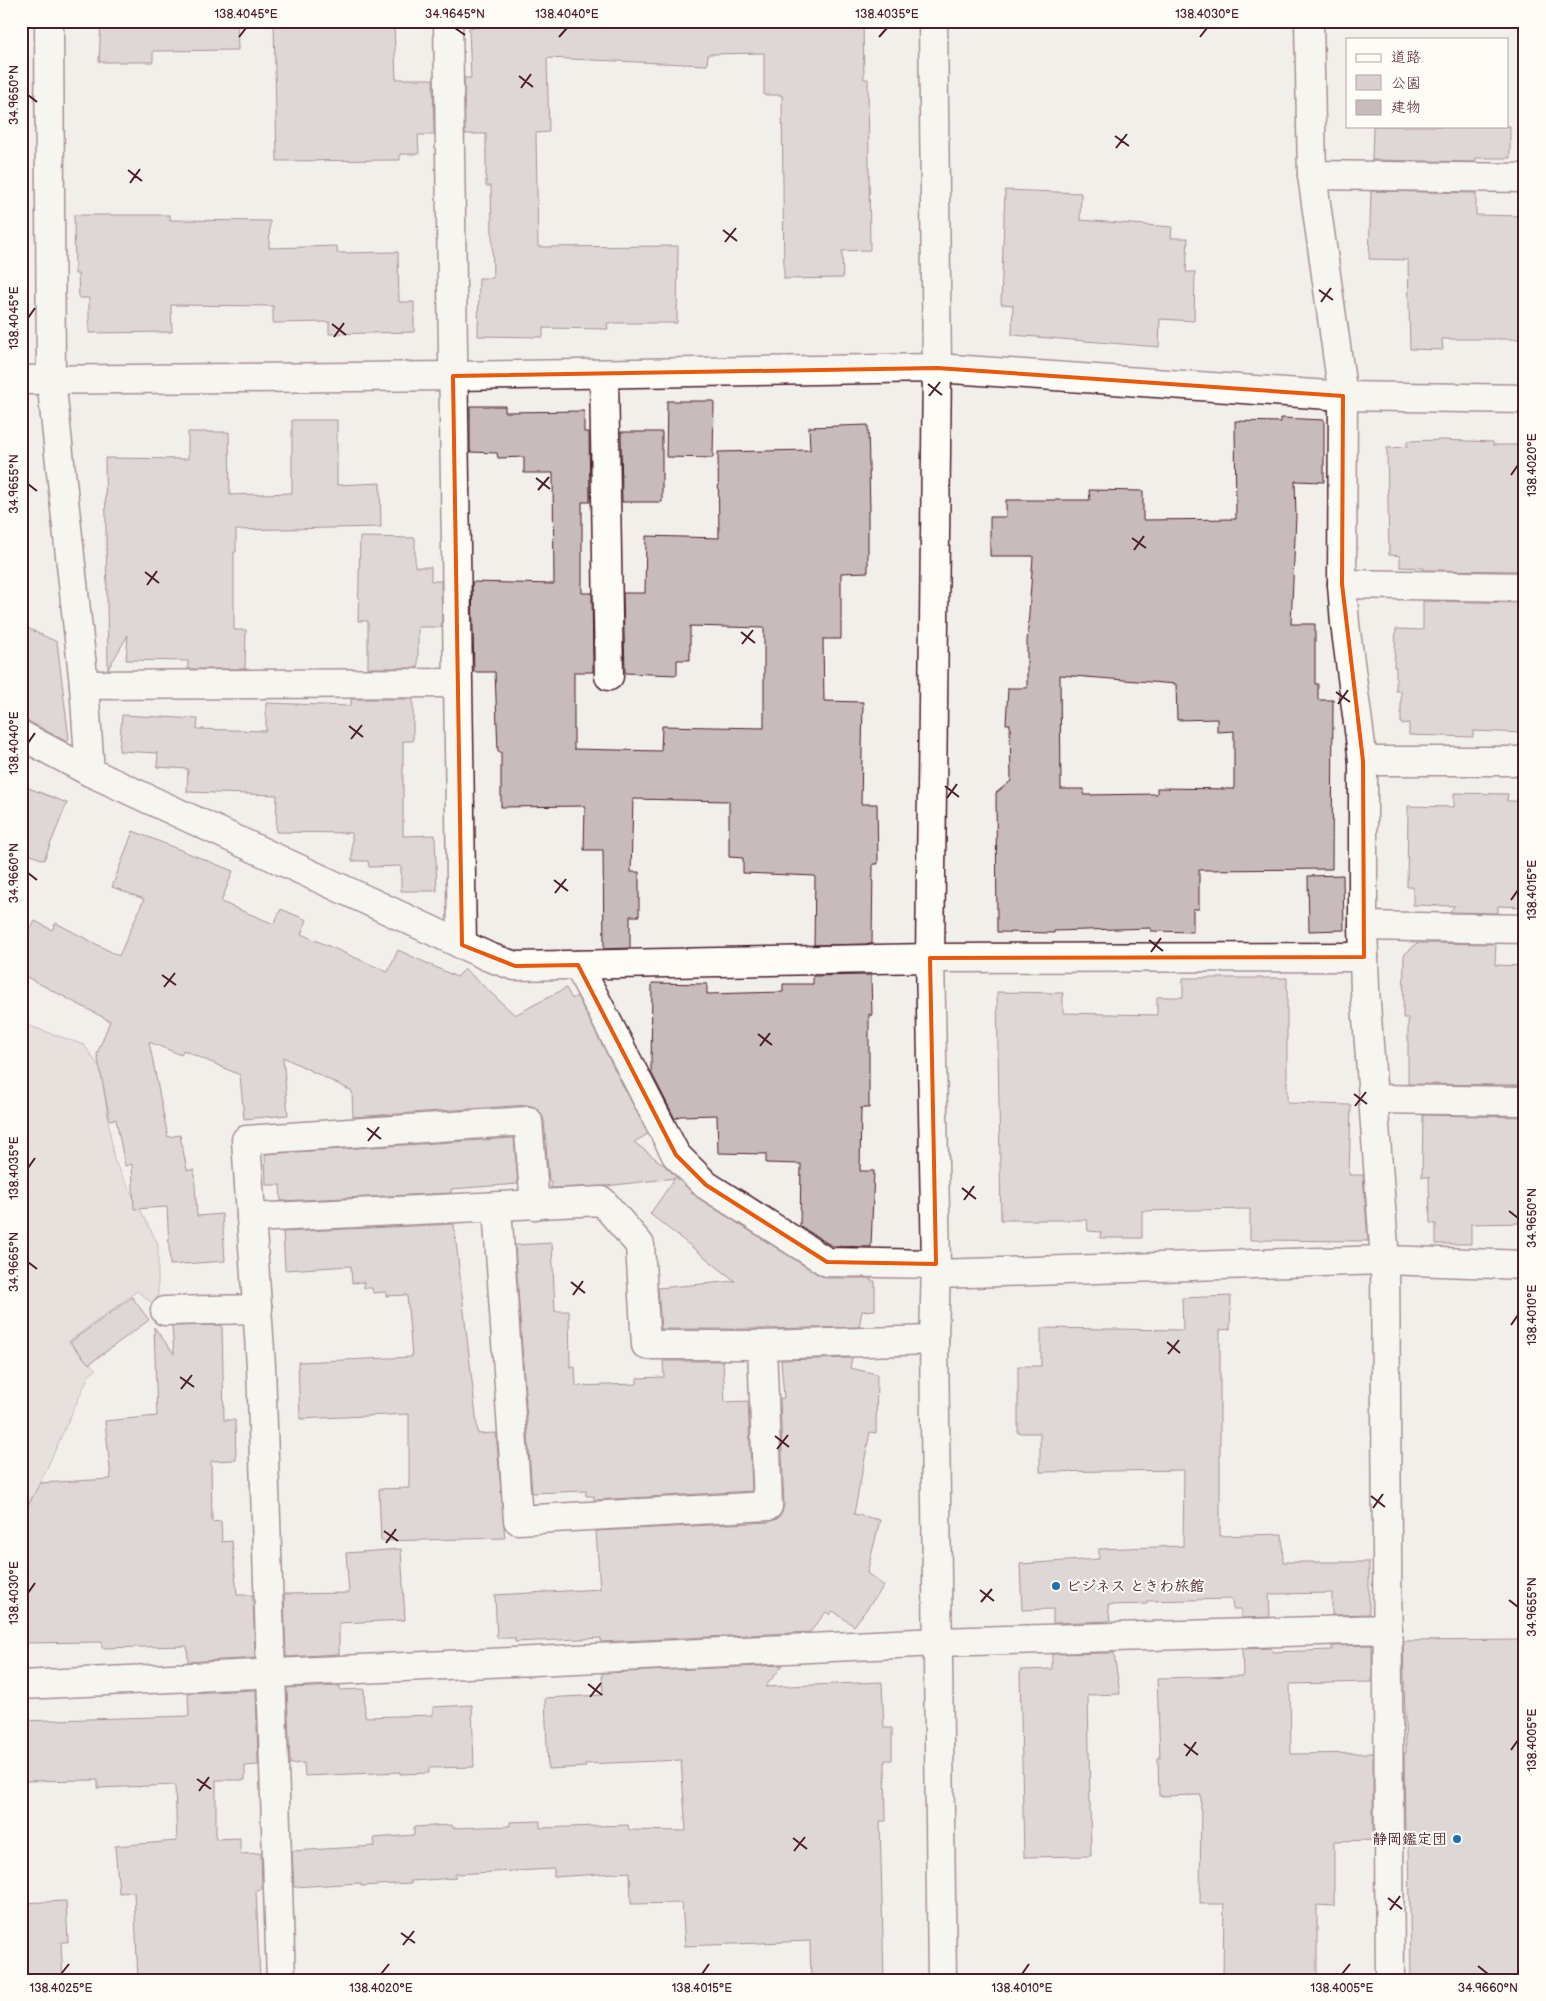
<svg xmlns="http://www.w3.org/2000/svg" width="1546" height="2001" viewBox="0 0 1546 2001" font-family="'Balsamiq Sans','Klee One',sans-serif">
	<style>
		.green { fill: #d9d0cf; stroke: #92787d }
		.building { fill: #c8bbbb; stroke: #4a1f2b; fill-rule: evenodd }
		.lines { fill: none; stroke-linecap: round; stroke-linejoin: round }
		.minor-casing { stroke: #4a1f2b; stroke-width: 31 }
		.tertiary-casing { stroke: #4a1f2b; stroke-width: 31 }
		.minor { stroke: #fdfcf7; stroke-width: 28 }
		.tertiary { stroke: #fdfcf7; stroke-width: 28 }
		.marked { fill: none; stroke: #e8590c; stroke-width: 4; stroke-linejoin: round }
		.ticks { fill: none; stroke: #4a1f2b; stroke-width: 2 }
		.poi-dot { fill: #1f6fb2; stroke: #fdfcf7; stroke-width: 2 }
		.labels { text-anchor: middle; stroke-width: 4; stroke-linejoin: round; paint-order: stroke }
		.poi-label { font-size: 15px; font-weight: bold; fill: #4a1f2b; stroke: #fdfcf7; text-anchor: start }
		.neatline { fill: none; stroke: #4a1f2b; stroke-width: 2 }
		.ticks-label { font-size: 12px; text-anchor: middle; fill: #4a1f2b }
	</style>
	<rect width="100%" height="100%" fill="#f2efeb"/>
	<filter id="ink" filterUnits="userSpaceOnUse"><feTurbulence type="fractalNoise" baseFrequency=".02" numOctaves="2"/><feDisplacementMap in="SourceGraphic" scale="10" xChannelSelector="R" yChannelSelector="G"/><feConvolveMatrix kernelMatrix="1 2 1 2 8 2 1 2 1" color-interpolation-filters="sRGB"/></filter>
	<g filter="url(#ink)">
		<path class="green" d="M21,1023L84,1045L101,1069L114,1160L158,1244V1308L137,1291L68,1342L96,1370L89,1375L29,1508L21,1519Z"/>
		<g class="building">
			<path d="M101,21H237L238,50L153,51V62H99Z"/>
			<path d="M305,21H343V24L394,23L396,79H433L434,135H418L419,154H400V160L277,161L274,24L305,23Z"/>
			<path d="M480,21H863L864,79H868L870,250L842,251L843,278L784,279L782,95H764V53L708,54L707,65L547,58L549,132L536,133L538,247L678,246L677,323H607L608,329L543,328V337L478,336L479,278H493L491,186H486V134H465L464,78H471L469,28L480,27Z"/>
			<path d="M1373,126H1510V158H1476V162L1372,160Z"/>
			<path d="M1005,190L1081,193L1080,220L1172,227L1171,238H1188L1186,272H1195L1194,321L1160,319L1159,347L1012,335L1013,305L1001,304Z"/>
			<path d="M1371,191L1476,193V215L1525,216V339H1442L1443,350L1410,349L1408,260L1369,259Z"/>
			<path d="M74,215H170V220L270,221L269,248L337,246V253L398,252L399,302H414V332L329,334V322L273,323V306L171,305L172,332L89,333V298H79L78,274H75Z"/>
			<path d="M667,401H714L713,458L666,457Z"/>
			<path d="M470,406H505V412L584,411V432H589L590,502H582V593H592L593,672H574V749L661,751L662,726L764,728V628L690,626V660H677V675L625,673L623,593H645L646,536L719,538L718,452L810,450L809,427L868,425L870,511H868V572L841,573V639H823L824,701L863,702L861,804H877L878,864H873L872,944L814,945L815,876L743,873V858L729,857V801L633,799L631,872H639V916H630V948L604,949L603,850H584L585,806L501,807V752H498L495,672H474L472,582L554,584L553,473H524V457L498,458L497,453L470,452Z"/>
			<path d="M1281,418L1324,420V482L1295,481L1296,516L1291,624H1315V684H1318V700H1333L1332,869L1199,870V909H1193V932L1151,931V928L1054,931V933L997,932L996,793L1011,781L1010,724H1006L1008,688H1027V642L1033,556H990V517H1006V500H1090L1089,490L1143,491V520L1236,519L1235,421L1281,422ZM1060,675L1176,684L1177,720L1217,719V732L1234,731V789L1157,788V794L1084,795V789H1061Z"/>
			<path d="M292,420H337V485L380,483L381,527L236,530V552H234V630H246L245,669H188V661L126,660L128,635L108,669L105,458L188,459V432H229L230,495L292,493Z"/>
			<path d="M621,432H662V502H622Z"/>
			<path d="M1442,440L1493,442V445H1525V571L1424,570V568L1400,567V556L1389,555L1387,448L1407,447V441Z"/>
			<path d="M360,537L415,538V567H431V581H441L442,627H418V668H368V621H358Z"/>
			<path d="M1423,601L1525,603V733L1473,731V737L1409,735V723L1401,724V691H1396V667H1394L1396,629L1423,630Z"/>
			<path d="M21,625L57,642L69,739L67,742L28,721L21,719Z"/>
			<path d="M351,699H413V741H403V836L435,835L437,891H401V866L369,867L368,861H352V833L276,832L277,795L187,792L188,769L157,767L158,753L119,751L122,715L198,719L197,729L266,731V703L351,706Z"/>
			<path d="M21,785L67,803L44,860L21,851Z"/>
			<path d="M1454,793L1508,794L1507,801H1525V907L1498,906V913L1449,912L1455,906L1413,905V887H1407L1408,806L1454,807Z"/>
			<path d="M133,831L233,871L221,902L274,924L281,909L307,920L301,934L388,972L398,950L457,977L465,969L515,1015L566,988L572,999L577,996L648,1134L634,1142L664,1165L698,1198L819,1275L827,1278H871V1281H875V1310L862,1311L859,1327L762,1329H661L658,1288L735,1281L650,1214L675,1178L606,1186L551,1188V1182H549L544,1120L541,1113L535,1107L527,1105L353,1117L352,1091L283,1057L288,1115L244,1119L240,1075L183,1050L181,1055L149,1042L168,1137L180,1135L187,1170H194L197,1216L222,1214L225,1261L170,1265L167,1207L134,1209L132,1164L125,1166L116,1119L110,1120L97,1054L110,1021L21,974V947L35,921L52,930L56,923L119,956L144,899L112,887Z"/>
			<path d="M1343,875L1344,930L1309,931L1308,876Z"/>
			<path d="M1417,943L1496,944L1495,965L1525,966V1084L1521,1083V1085L1408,1084V1018H1403L1404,955Z"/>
			<path d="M871,975L872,1016L869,1014V1108H861L860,1171H874L871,1247L832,1246L800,1226L801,1164L766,1163V1154L718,1153L717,1115L680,1116L675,1119L651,1072L652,983L707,984V994L783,992V984H813V976Z"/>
			<path d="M1183,978H1287V1103L1351,1105L1349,1175H1363L1368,1241L1250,1240V1209L1142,1211V1238H1100L1101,1232L1088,1231L1087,1220H1001L997,992L1063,993V1013L1157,1015V997H1183Z"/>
			<path d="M1423,1115L1522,1117L1524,1223L1471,1224V1244H1436V1224L1430,1223L1429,1177H1422Z"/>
			<path d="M514,1138L518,1184L451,1189V1193L281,1201L280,1185H266L265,1154Z"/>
			<path d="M454,1224L478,1434L496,1433L505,1538L381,1541L379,1489L409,1488V1414L300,1419L298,1362L412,1357L407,1295L386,1296V1292L373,1293L372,1288H364V1282L352,1283L351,1266L285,1270L283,1232Z"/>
			<path d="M552,1243L555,1311H569L570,1367L575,1366L576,1386L637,1384V1378L664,1377L663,1361H723L725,1402L748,1401L752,1491L594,1500V1496H586V1491L532,1493L515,1245Z"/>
			<path d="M1231,1296L1230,1329L1220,1330V1536L1282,1534L1283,1562H1369V1614L1332,1615V1593L1269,1594L1270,1617L1241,1618V1609H1233L1232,1599L1147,1601V1604L1108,1605L1110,1621L1053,1623V1609L1022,1610L1020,1564L1099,1559V1549L1183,1546L1184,1470L1040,1472V1433H1018V1366H1041V1328L1183,1330L1182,1298Z"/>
			<path d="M132,1297L149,1320L89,1364L70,1342Z"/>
			<path d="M222,1325L224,1420H235L236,1460L211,1461L212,1522L221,1521L222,1542L232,1541L237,1595H253L255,1658L188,1662L187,1646L102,1648V1642L21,1643V1518L40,1483L111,1479L105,1421L157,1416L154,1327L174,1354L172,1326Z"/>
			<path d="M852,1358L850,1368L877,1374L876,1433L870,1432L854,1514L880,1520L867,1573L884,1586L854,1626L833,1611L830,1615L826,1612L810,1632L601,1642V1638L515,1642V1638H497L495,1595L600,1589L596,1531L769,1522L777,1519L782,1513L784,1505L780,1398H784L781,1360Z"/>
			<path d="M401,1549L405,1620L339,1623V1654L286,1657L284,1594L349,1593L346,1553Z"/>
			<path d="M1525,1640V1980H1411L1409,1840H1405L1404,1753H1406L1403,1641Z"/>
			<path d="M1372,1645V1682L1290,1684L1291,1754L1373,1753V1840L1334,1841V1906L1317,1905V1980H1223L1224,1904H1200L1201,1795L1159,1796L1158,1758H1160L1157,1678L1243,1676L1242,1649L1271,1648L1272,1652L1332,1650V1646Z"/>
			<path d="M1114,1653L1120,1694L1088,1695L1091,1856L1024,1857L1020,1670L1052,1669V1654Z"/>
			<path d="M783,1665L765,1687L882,1682L884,1728H892V1760H885L886,1821H880L884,1980H811L810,1941L685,1946L682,1903L631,1904L630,1872L554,1877V1869L455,1874V1878L411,1881V1883L361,1886L360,1883L294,1887L292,1851L375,1846L374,1838L414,1835V1827L452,1825L453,1828L510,1826V1822L540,1821V1828L628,1825L629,1830L686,1831L681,1760L585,1764L586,1767L548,1769L545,1698L603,1695L602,1673Z"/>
			<path d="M340,1686V1690L364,1689L365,1717L433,1715V1707L472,1705L474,1767L429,1768V1773L400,1774V1772L305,1776L304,1763L290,1764L287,1688Z"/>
			<path d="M256,1690L258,1765L245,1766V1780H216V1839L240,1838V1854L261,1853L262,1889L256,1890L260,1980H138L134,1892L119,1893L115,1846L177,1841L175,1785L98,1788V1780L21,1781V1721L189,1716L188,1693Z"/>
			<path d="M66,1901L68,1942H61L63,1980H21V1903Z"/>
		</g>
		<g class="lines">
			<g class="minor-casing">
				<g id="minor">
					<path d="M49,21L51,379L84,685L90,772"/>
					<path d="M448,21L462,945"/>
					<path d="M1309,21L1312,175L1343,396L1342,584L1345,624L1363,761V926L1365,990L1385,1260L1390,1980"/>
					<path d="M1312,175L1525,178"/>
					<path d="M604,374L609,676"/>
					<path d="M21,380L453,376L937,368L1343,396L1525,399"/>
					<path d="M1342,584L1525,587"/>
					<path d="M84,685L457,683"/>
					<path d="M21,735L90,772L489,957L515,966L930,958L1364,957"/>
					<path d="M1363,761H1525"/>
					<path d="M1363,926L1525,929"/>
					<path d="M578,965L676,1155L706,1185L827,1262L936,1264"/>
					<path d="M1374,1099L1525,1101"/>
					<path d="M497,1207L518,1520L768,1506L762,1345"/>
					<path d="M251,1218L602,1201L640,1245L646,1345H762L934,1340"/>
					<path d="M165,1311L258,1309"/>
					<path d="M21,1685L938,1642L1388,1629"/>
					<path d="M281,1980L261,1366L246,1140L528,1121L535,1205"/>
				</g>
			</g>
			<g class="tertiary-casing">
				<g id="tertiary">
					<path d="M933,21L937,368L930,958L936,1264L934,1340L942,1980"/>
					<path d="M936,1274L1385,1260L1525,1265"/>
				</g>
			</g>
			<use href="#minor" class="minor"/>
			<use href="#tertiary" class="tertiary"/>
		</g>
	</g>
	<path d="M0 0H1546V2001H0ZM937,368L1343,396L1342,584L1363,761L1364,957L930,958L936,1264L827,1262L706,1185L676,1155L578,965L515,966L462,945L453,376Z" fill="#f2efeb" fill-opacity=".55" fill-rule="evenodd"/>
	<path class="marked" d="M937,368L1343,396L1342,584L1363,761L1364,957L930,958L936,1264L827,1262L706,1185L676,1155L578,965L515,966L462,945L453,376Z"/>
	<path class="ticks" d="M455,28L465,35M239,37L246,28M559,37L567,28M879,37L887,28M1200,37L1207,28M519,76L533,87M521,88L531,74M28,95L37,102M1115,136L1129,146M1116,148L1127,134M128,170L142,181M130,183L140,169M723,230L737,241M725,242L736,228M1319,290L1333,300M1321,302L1331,288M28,318L35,308M332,324L346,335M334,337L344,323M928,384L942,395M929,396L940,382M1511,475L1518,465M536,478L550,489M28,484L37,491M538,490L549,477M1132,538L1146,548M1134,550L1144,536M145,572L159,583M147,585L157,571M741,632L755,643M742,644L753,630M1336,692L1350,702M1338,704L1348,690M349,726L363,737M351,739L362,725M28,743L35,733M945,786L959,797M947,798L957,784M28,873L37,880M554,880L568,891M555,893L566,879M1511,900L1518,890M1149,940L1163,951M1151,952L1161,938M162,975L176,985M164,987L175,973M758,1034L772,1045M760,1046L770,1033M1354,1094L1367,1104M1355,1106L1366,1092M367,1128L381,1139M368,1141L379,1127M28,1168L35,1158M962,1188L976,1199M964,1200L974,1186M1509,1211L1518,1218M28,1262L37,1269M571,1282L585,1293M573,1295L583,1281M1511,1325L1518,1315M1167,1342L1180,1353M1168,1354L1179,1340M180,1377L194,1387M181,1389L192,1375M775,1436L789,1447M777,1449L788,1435M1371,1496L1385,1507M1373,1508L1383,1494M384,1531L398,1541M386,1543L396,1529M980,1590L994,1601M28,1593L35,1583M1509,1600L1518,1607M981,1602L992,1589M588,1684L602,1695M590,1697L601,1683M1184,1744L1198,1755M1511,1750L1518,1740M1186,1756L1196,1742M197,1779L211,1789M199,1791L209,1777M793,1838L807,1849M794,1851L805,1837M1388,1898L1402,1909M1390,1910L1400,1896M401,1933L415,1943M403,1945L414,1931M1478,1966L1488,1974M61,1974L69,1964M381,1974L389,1964M702,1974L709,1964M1022,1974L1029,1964M1342,1974L1350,1964"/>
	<g class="poi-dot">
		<circle cx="1056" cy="1586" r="5"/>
		<circle cx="1457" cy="1839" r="5"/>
	</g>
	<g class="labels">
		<g class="poi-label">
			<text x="1066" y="1591">ビジネス ときわ旅館</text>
			<text x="1447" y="1844" text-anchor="end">静岡鑑定団</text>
		</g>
	</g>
	<rect width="1546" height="2001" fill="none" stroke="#fdfcf7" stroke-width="55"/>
	<rect x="1346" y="38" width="162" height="90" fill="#fdfcf7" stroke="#b5a4a5"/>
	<rect x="1356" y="54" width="25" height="8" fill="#fdfcf7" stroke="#b5a4a5"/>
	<text x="1391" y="62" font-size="15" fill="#4a1f2b">道路</text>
	<rect x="1356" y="75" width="25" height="15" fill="#d9d0cf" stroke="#b5a4a5"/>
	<text x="1391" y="88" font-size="15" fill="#4a1f2b">公園</text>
	<rect x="1356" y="100" width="25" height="15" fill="#c8bbbb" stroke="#b5a4a5"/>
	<text x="1391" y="112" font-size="15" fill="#4a1f2b">建物</text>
	<rect x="28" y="28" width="1490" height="1946" class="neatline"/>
	<g class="ticks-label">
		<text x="246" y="18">138.4045°E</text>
		<text x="455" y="18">34.9645°N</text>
		<text x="567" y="18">138.4040°E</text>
		<text x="887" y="18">138.4035°E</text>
		<text x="1207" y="18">138.4030°E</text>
		<text transform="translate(14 95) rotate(-90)" y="4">34.9650°N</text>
		<text transform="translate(14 318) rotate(-90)" y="4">138.4045°E</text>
		<text transform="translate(1532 465) rotate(-90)" y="4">138.4020°E</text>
		<text transform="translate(14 484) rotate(-90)" y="4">34.9655°N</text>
		<text transform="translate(14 743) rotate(-90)" y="4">138.4040°E</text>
		<text transform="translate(14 873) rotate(-90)" y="4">34.9660°N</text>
		<text transform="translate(1532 890) rotate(-90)" y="4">138.4015°E</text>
		<text transform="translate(14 1168) rotate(-90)" y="4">138.4035°E</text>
		<text transform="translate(1532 1218) rotate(-90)" y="4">34.9650°N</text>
		<text transform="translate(14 1262) rotate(-90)" y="4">34.9665°N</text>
		<text transform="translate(1532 1315) rotate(-90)" y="4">138.4010°E</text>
		<text transform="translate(14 1593) rotate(-90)" y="4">138.4030°E</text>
		<text transform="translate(1532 1607) rotate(-90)" y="4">34.9655°N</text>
		<text transform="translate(1532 1740) rotate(-90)" y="4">138.4005°E</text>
		<text x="61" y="1992">138.4025°E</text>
		<text x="381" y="1992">138.4020°E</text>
		<text x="702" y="1992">138.4015°E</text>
		<text x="1022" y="1992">138.4010°E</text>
		<text x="1342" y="1992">138.4005°E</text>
		<text x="1488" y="1992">34.9660°N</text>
	</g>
</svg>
